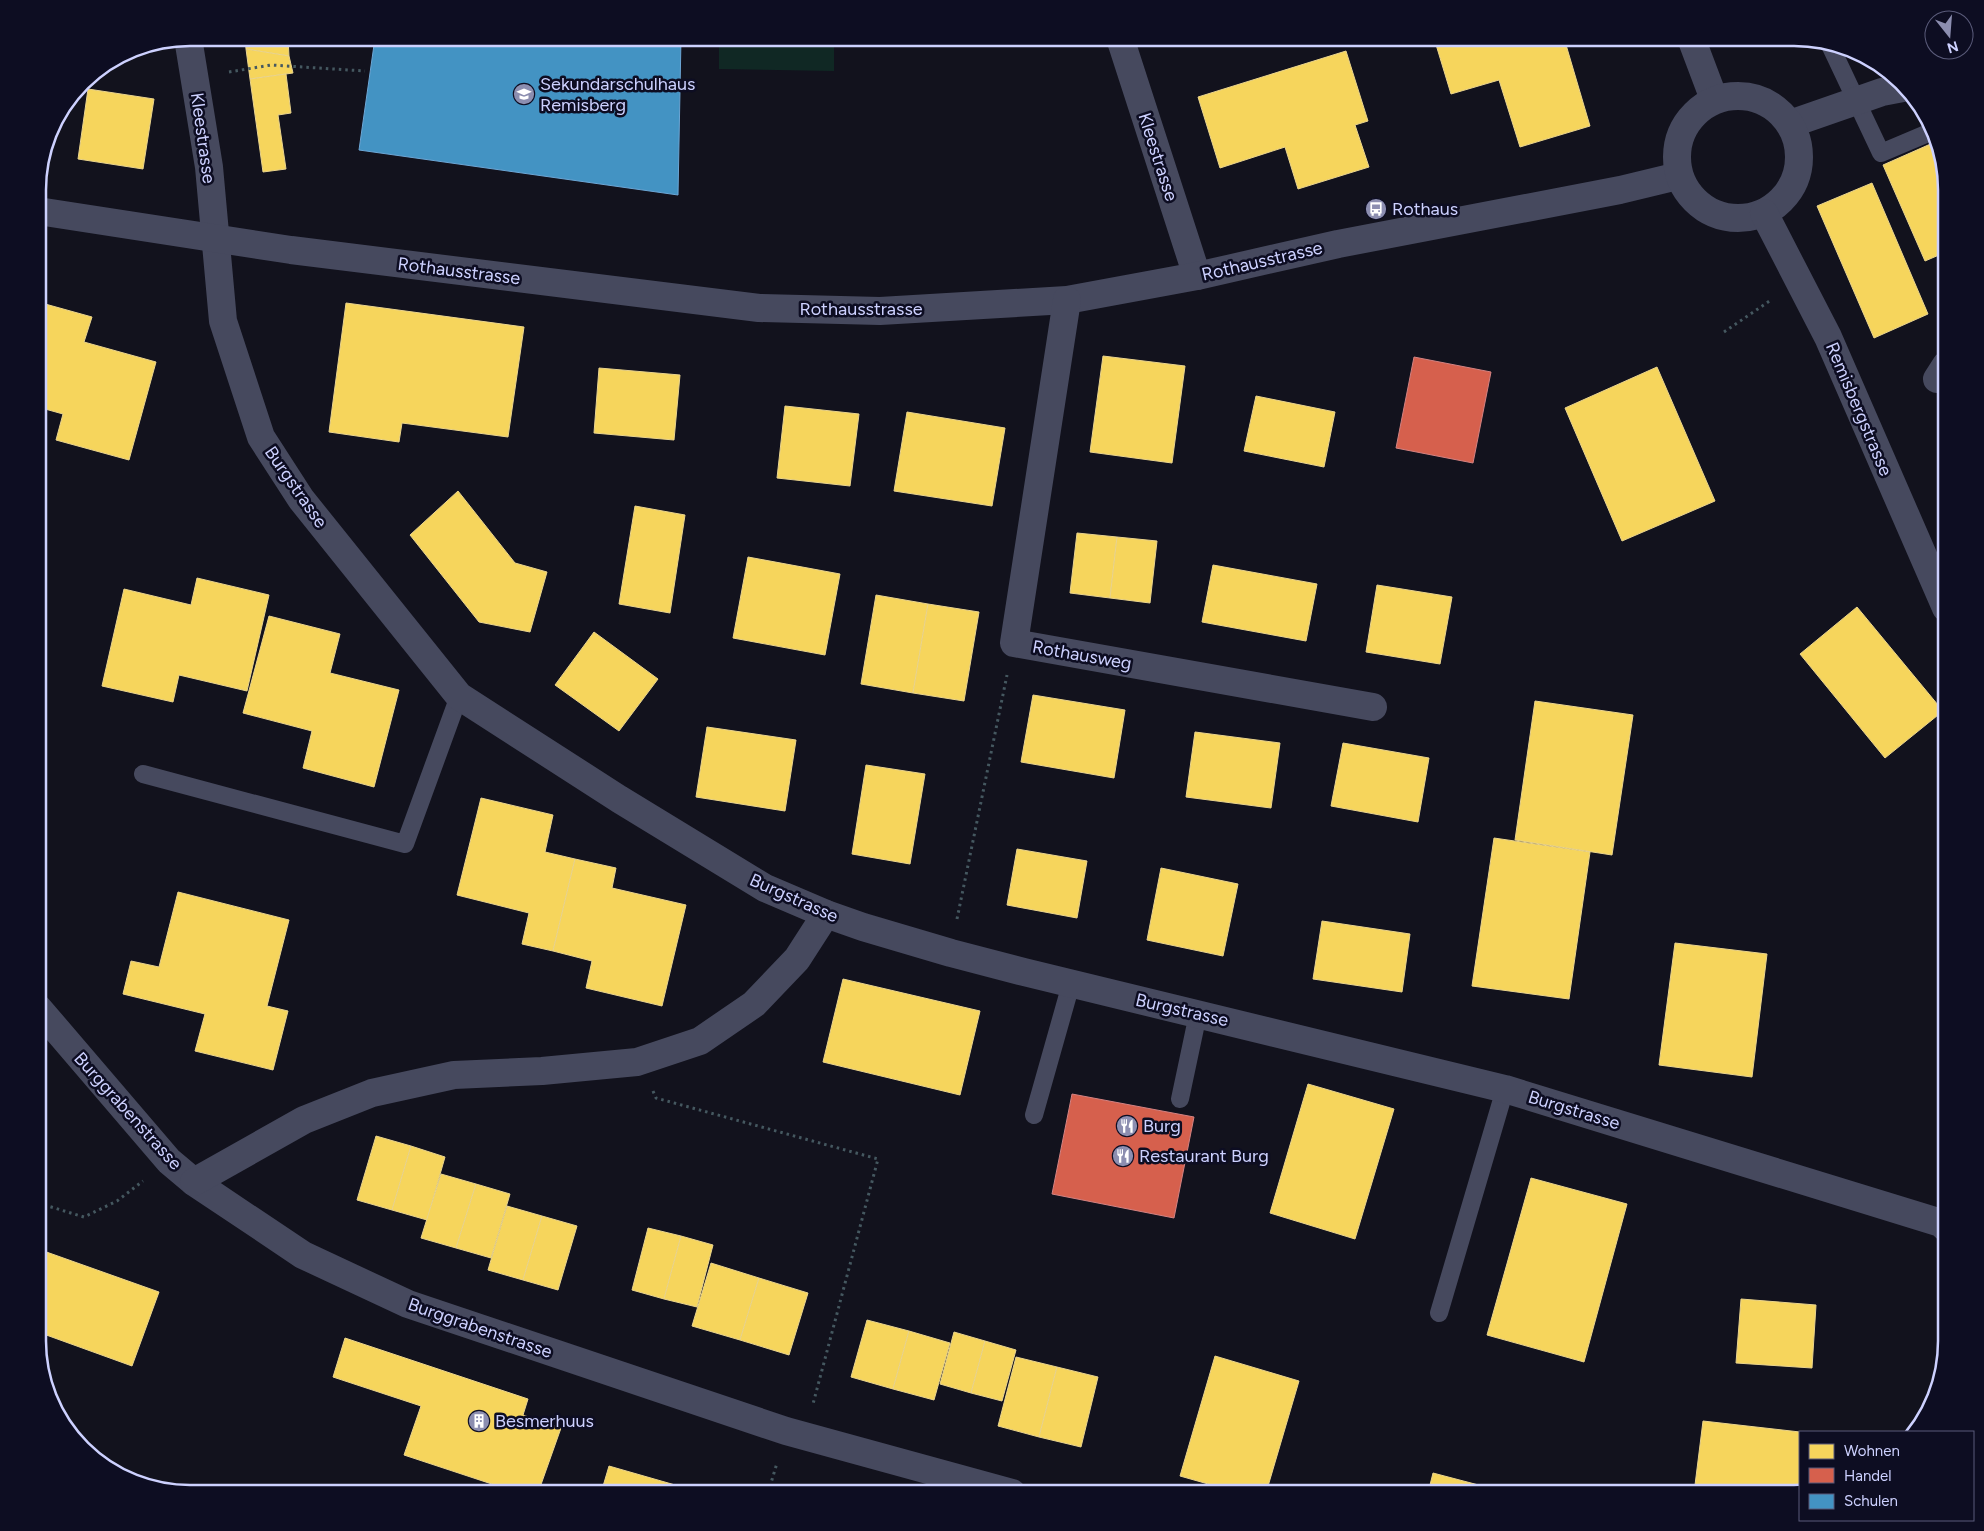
<svg xmlns="http://www.w3.org/2000/svg" width="1984" height="1531" viewBox="0 0 1984 1531" font-family="Figtree,sans-serif">
	<style>
		.green { fill: #102824 }
		.homes { fill: #f6d55c; stroke: #ead48d }
		.shops { fill: #d6604d; stroke: #d38282 }
		.schools { fill: #4393c3; stroke: #6ca6d5 }
		.lines { fill: none; stroke-linecap: round; stroke-linejoin: round }
		.path { stroke: #455860; stroke-width: 3; stroke-dasharray: 2.5 4; stroke-linecap: butt }
		.service { stroke: #46495e; stroke-width: 18 }
		.minor { stroke: #46495e; stroke-width: 28 }
		.tertiary { stroke: #46495e; stroke-width: 28 }
		.labels { text-anchor: middle; stroke-width: 5; stroke-linejoin: round; paint-order: stroke }
		.poi-label { font-size: 18px; fill: #cdd1ff; stroke: #0d0d22; text-anchor: start }
		.street-label { font-size: 18px; fill: #cdd1ff; stroke: #0d0d22 }
		.rim { fill: none; stroke: #cdd1ff; stroke-width: 2.5 }
	</style>
	<rect width="100%" height="100%" fill="#12121d"/>
	<path class="green" d="M719,38H834V71L719,69Z"/>
	<g class="homes">
		<path d="M245,38H288L289,56L246,49Z"/>
		<path d="M1434,38H1564L1590,126L1520,147L1499,80L1451,94Z"/>
		<path d="M246,49L289,56L293,73L250,79Z"/>
		<path d="M1346,51L1368,121L1355,125L1369,167L1298,189L1285,147L1220,168L1198,97Z"/>
		<path d="M286,74L291,113L278,115L286,169L263,172L250,79Z"/>
		<path d="M88,89L154,99L143,169L78,159Z"/>
		<path d="M1935,142L1946,190V252L1925,261L1883,165Z"/>
		<path d="M1872,183L1928,314L1874,338L1817,206Z"/>
		<path d="M38,302L92,317L84,342L156,362L129,460L56,440L63,414L38,407Z"/>
		<path d="M346,303L524,327L508,437L402,423L399,442L329,432Z"/>
		<path d="M1103,356L1185,366L1172,463L1090,452Z"/>
		<path d="M1657,367L1715,501L1622,541L1565,408Z"/>
		<path d="M599,368L680,375L674,440L594,433Z"/>
		<path d="M1256,396L1335,412L1324,467L1244,451Z"/>
		<path d="M785,406L859,414L850,486L777,478Z"/>
		<path d="M907,412L1005,428L992,506L894,491Z"/>
		<path d="M458,491L515,563L547,572L530,632L479,622L410,535Z"/>
		<path d="M635,506L685,515L670,613L619,604Z"/>
		<path d="M1077,533L1117,537L1110,598L1070,593Z"/>
		<path d="M1117,537L1157,541L1150,603L1110,598Z"/>
		<path d="M748,557L840,574L825,655L733,638Z"/>
		<path d="M1213,565L1317,584L1306,641L1202,622Z"/>
		<path d="M197,578L269,595L247,691L179,675L173,702L102,686L124,589L191,605Z"/>
		<path d="M1377,585L1452,597L1440,664L1366,652Z"/>
		<path d="M876,595L928,604L913,693L861,684Z"/>
		<path d="M928,604L979,612L964,701L913,693Z"/>
		<path d="M1857,607L1943,711L1885,758L1800,654Z"/>
		<path d="M269,616L340,634L330,673L399,690L374,787L303,768L312,731L243,713Z"/>
		<path d="M594,632L658,679L619,731L555,685Z"/>
		<path d="M1033,695L1125,710L1114,778L1021,762Z"/>
		<path d="M1535,701L1633,715L1612,855L1515,840Z"/>
		<path d="M707,727L796,740L785,811L696,797Z"/>
		<path d="M1195,732L1280,743L1271,808L1186,797Z"/>
		<path d="M1343,743L1429,758L1418,822L1331,806Z"/>
		<path d="M866,765L925,774L910,864L852,854Z"/>
		<path d="M481,798L553,815L545,852L575,859L553,951L522,944L529,913L457,895Z"/>
		<path d="M1494,838L1590,852L1569,999L1472,986Z"/>
		<path d="M1017,849L1087,861L1077,918L1007,905Z"/>
		<path d="M575,859L616,868L612,888L686,905L662,1006L586,988L592,961L553,951Z"/>
		<path d="M1161,868L1238,884L1223,956L1147,940Z"/>
		<path d="M178,892L289,920L267,1006L288,1011L273,1070L195,1051L205,1014L123,994L131,961L159,967Z"/>
		<path d="M1322,921L1410,934L1402,992L1313,979Z"/>
		<path d="M1675,943L1767,954L1752,1077L1659,1065Z"/>
		<path d="M843,979L980,1011L960,1095L823,1062Z"/>
		<path d="M1308,1084L1394,1109L1355,1239L1270,1213Z"/>
		<path d="M376,1136L411,1146L392,1210L357,1200Z"/>
		<path d="M411,1146L445,1157L427,1220L392,1210Z"/>
		<path d="M441,1174L476,1184L456,1248L421,1238Z"/>
		<path d="M1531,1178L1627,1204L1584,1362L1487,1335Z"/>
		<path d="M476,1184L510,1194L491,1258L456,1248Z"/>
		<path d="M507,1206L542,1216L523,1280L488,1270Z"/>
		<path d="M542,1216L577,1226L558,1290L523,1280Z"/>
		<path d="M648,1228L681,1236L664,1299L632,1290Z"/>
		<path d="M681,1236L713,1245L697,1307L664,1299Z"/>
		<path d="M38,1249L159,1292L132,1366L38,1332Z"/>
		<path d="M711,1263L759,1278L740,1340L692,1326Z"/>
		<path d="M759,1278L808,1293L789,1355L740,1340Z"/>
		<path d="M1741,1299L1816,1305L1812,1368L1736,1363Z"/>
		<path d="M867,1320L909,1331L893,1389L851,1377Z"/>
		<path d="M909,1331L950,1343L934,1400L893,1389Z"/>
		<path d="M954,1332L985,1341L971,1393L940,1384Z"/>
		<path d="M345,1338L528,1399L523,1415L561,1428L538,1493H519L404,1455L421,1406L333,1377Z"/>
		<path d="M985,1341L1016,1350L1002,1401L971,1393Z"/>
		<path d="M1215,1356L1299,1381L1266,1493H1240L1180,1476Z"/>
		<path d="M1016,1357L1057,1367L1039,1437L998,1426Z"/>
		<path d="M1057,1367L1098,1377L1081,1447L1039,1437Z"/>
		<path d="M1703,1421L1800,1432V1492L1694,1493Z"/>
		<path d="M609,1466L703,1493H601Z"/>
		<path d="M1433,1473L1509,1493H1428Z"/>
	</g>
	<g class="shops">
		<path d="M1414,357L1491,372L1473,463L1396,448Z"/>
		<path d="M1072,1094L1194,1117L1174,1218L1052,1194Z"/>
	</g>
	<path class="schools" d="M375,38H681L678,195L359,150Z"/>
	<g class="lines">
		<g class="path">
			<path d="M229,72L271,65L365,71"/>
			<path d="M1724,332L1771,300"/>
			<path d="M957,919L1007,675"/>
			<path d="M653,1091L656,1098L878,1159L813,1404"/>
			<path d="M38,1203L84,1217L117,1201L143,1181"/>
			<path d="M768,1493L777,1463"/>
		</g>
		<g class="service">
			<path d="M1829,43L1881,153L1933,131"/>
			<path d="M143,774L405,844L459,696"/>
			<path d="M1180,1099L1198,1014"/>
			<path d="M1034,1115L1071,984"/>
			<path d="M1439,1313L1505,1089"/>
		</g>
		<g class="minor">
			<path d="M188,38L209,167L223,321L261,437L301,499L459,696L619,799L765,888L826,914L863,927L951,953L1024,972L1505,1089L1941,1223L1946,1228"/>
			<path d="M1120,38L1197,276"/>
			<path d="M1790,124L1882,92L1903,88"/>
			<path d="M38,211L291,250L759,308L880,311L1067,300L1197,276L1338,244L1620,190L1678,176"/>
			<path d="M1067,300L1014,643L1373,707"/>
			<path d="M1937,379L1946,365"/>
			<path d="M38,1008L169,1161L194,1182L303,1255L408,1304L786,1431L1012,1493"/>
			<path d="M194,1182L304,1120L372,1093L454,1075L542,1071L637,1062L700,1041L754,1004L797,959L826,914"/>
		</g>
		<g class="tertiary">
			<path d="M1691,38L1714,99"/>
			<circle cx="1738" cy="157" r="61"/>
			<path d="M1764,213L1828,337L1946,608"/>
		</g>
	</g>
	<defs>
		<g id="school-disc" transform="scale(1.125)"><circle r="9.5" fill="#8c8eb0" stroke="#0d0d22"/><path d="M0-5L7-2L0 1L-7-2ZM-4 1L0 2.5L4 1V4Q0 6-4 4Z" fill="#fff"/></g>
		<g id="bus-disc" transform="scale(1.125)"><circle r="9.5" fill="#8c8eb0" stroke="#0d0d22"/><path d="M-5-6H5V4H4V6H2V4H-2V6H-4V4H-5ZM-3.5-4V0h7V-4ZM-3.5 1.2v1.5H-2V1.2ZM2 1.2v1.5H3.5V1.2Z" fill="#fff"/></g>
		<g id="restaurant-disc" transform="scale(1.125)"><circle r="9.5" fill="#8c8eb0" stroke="#0d0d22"/><path d="M-5-6h1v4h1v-4h1v4h1v-4h1v5L-1.5 .5V6h-2V.5L-5-1ZM5-6V6H3V1.5H1.5Q1.5-4 5-6Z" fill="#fff"/></g>
		<g id="building-disc" transform="scale(1.125)"><circle r="9.5" fill="#8c8eb0" stroke="#0d0d22"/><path d="M-4-6H4V6H1V3H-1V6H-4ZM-2.5-4.3h1.7v1.8h-1.7ZM.8-4.3h1.7v1.8H.8ZM-2.5-1h1.7V.8h-1.7ZM.8-1h1.7V.8H.8Z" fill="#fff"/></g>
	</defs>
	<g fill-rule="evenodd">
		<use href="#school-disc" x="524" y="94"/>
		<use href="#bus-disc" x="1376" y="209"/>
		<use href="#restaurant-disc" x="1127" y="1126"/>
		<use href="#restaurant-disc" x="1123" y="1156"/>
		<use href="#building-disc" x="479" y="1421"/>
	</g>
	<g class="labels">
		<g class="poi-label">
			<text x="540" y="90">Sekundarschulhaus<tspan x="540" dy="21">Remisberg</tspan></text>
			<text x="1392" y="215">Rothaus</text>
			<text x="1143" y="1132">Burg</text>
			<text x="1139" y="1162">Restaurant Burg</text>
			<text x="495" y="1427">Besmerhuus</text>
		</g>
		<g class="street-label">
			<text transform="translate(203 138) rotate(82)" y="6">Kleestrasse</text>
			<text transform="translate(1158 157) rotate(72)" y="6">Kleestrasse</text>
			<text transform="translate(1262 261) rotate(-13)" y="6">Rothausstrasse</text>
			<text transform="translate(459 271) rotate(7)" y="6">Rothausstrasse</text>
			<text x="861" y="315">Rothausstrasse</text>
			<text transform="translate(1859 409) rotate(67)" y="6">Remisbergstrasse</text>
			<text transform="translate(296 487) rotate(55)" y="6">Burgstrasse</text>
			<text transform="translate(1082 655) rotate(10)" y="6">Rothausweg</text>
			<text transform="translate(794 898) rotate(24)" y="6">Burgstrasse</text>
			<text transform="translate(1182 1010) rotate(13)" y="6">Burgstrasse</text>
			<text transform="translate(1574 1110) rotate(17)" y="6">Burgstrasse</text>
			<text transform="translate(128 1111) rotate(48)" y="6">Burggrabenstrasse</text>
			<text transform="translate(480 1328) rotate(19)" y="6">Burggrabenstrasse</text>
		</g>
	</g>
	<path d="M0 0H1984V1531H0ZM190 46H1794A144 144 0 0 1 1938 190V1341A144 144 0 0 1 1794 1485H190A144 144 0 0 1 46 1341V190A144 144 0 0 1 190 46Z" fill="#0d0d22" fill-rule="evenodd"/>
	<path class="rim" d="M190 46H1794A144 144 0 0 1 1938 190V1341A144 144 0 0 1 1794 1485H190A144 144 0 0 1 46 1341V190A144 144 0 0 1 190 46Z"/>
	<rect x="1799" y="1431" width="175" height="90" fill="#0d0d22" stroke="#5a5b7a"/>
	<rect x="1809" y="1444" width="25" height="15" fill="#f6d55c" stroke="#5a5b7a"/>
	<text x="1844" y="1456" font-size="15" fill="#cdd1ff">Wohnen</text>
	<rect x="1809" y="1468" width="25" height="15" fill="#d6604d" stroke="#5a5b7a"/>
	<text x="1844" y="1481" font-size="15" fill="#cdd1ff">Handel</text>
	<rect x="1809" y="1494" width="25" height="15" fill="#4393c3" stroke="#5a5b7a"/>
	<text x="1844" y="1506" font-size="15" fill="#cdd1ff">Schulen</text>
	<g transform="translate(1949 35) rotate(163)"><circle r="24" fill="#0d0d22" stroke="#5a5b7a"/>
	<path d="M0-4L9 19L0 12L-9 19Z" fill="#8c8eb0"/>
	<text y="-8" font-size="14" font-weight="bold" text-anchor="middle" fill="#cdd1ff">N</text>
	</g>
</svg>
